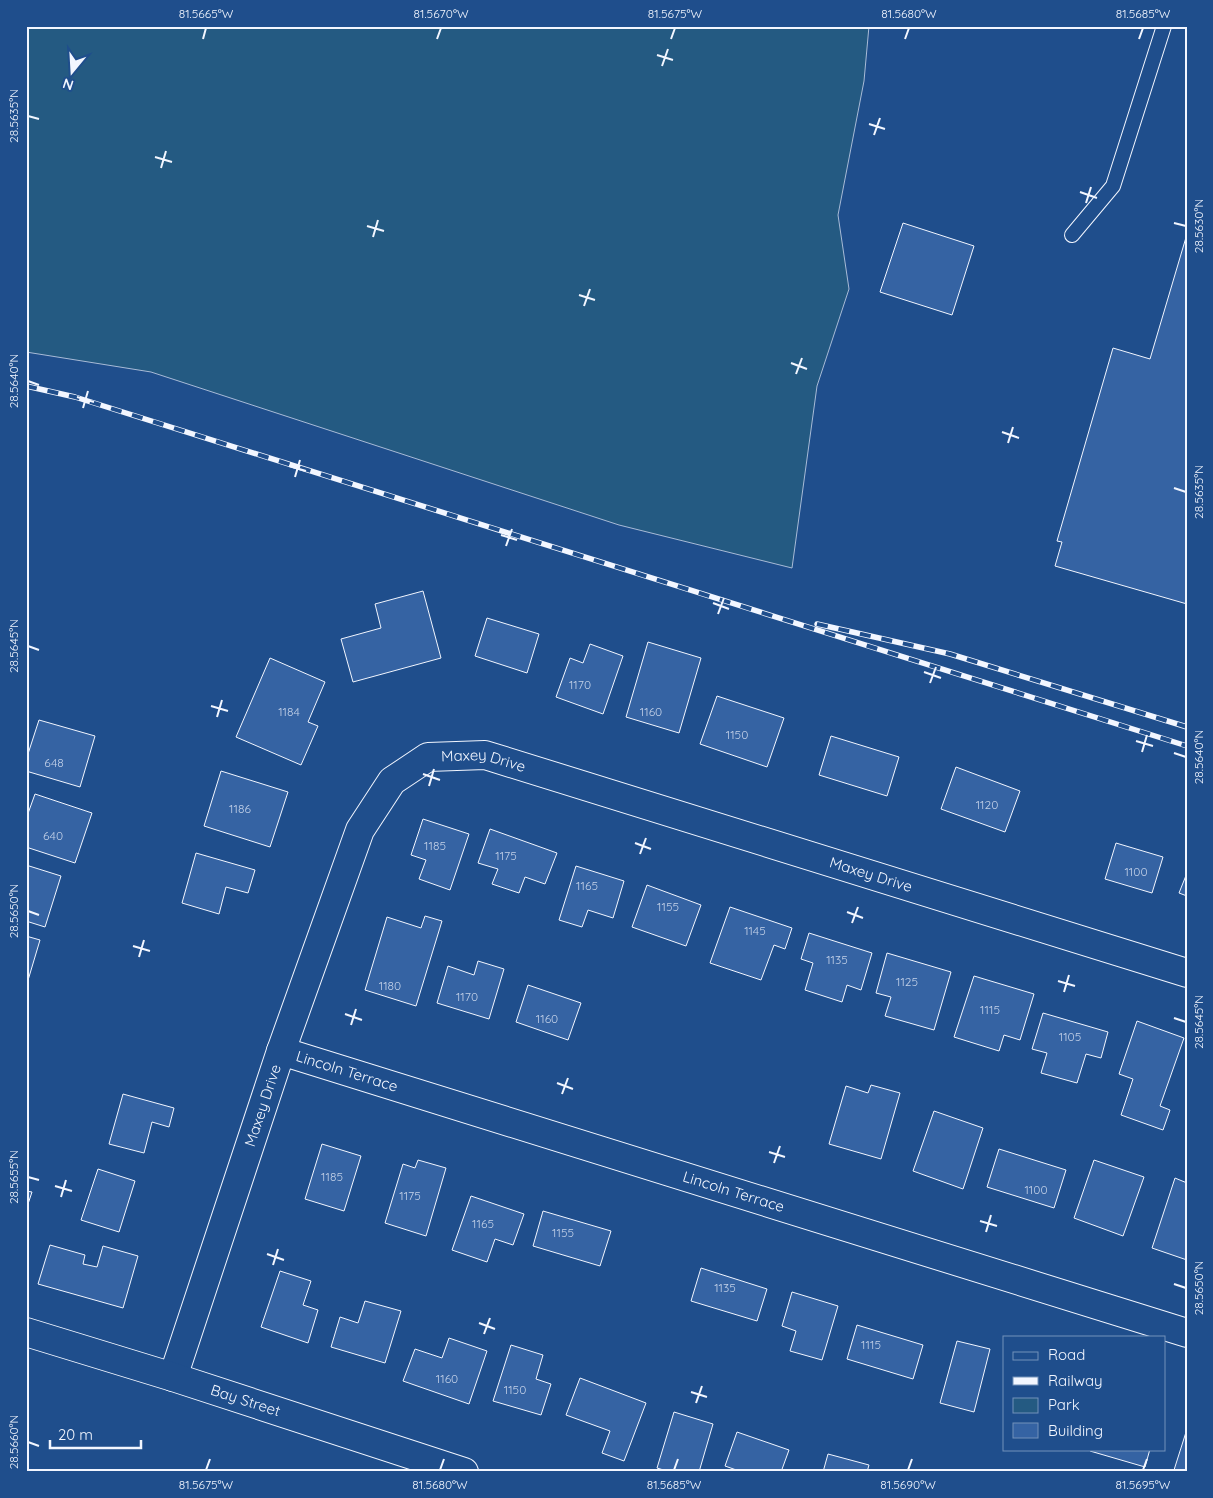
<svg xmlns="http://www.w3.org/2000/svg" width="1213" height="1498" viewBox="0 0 1213 1498" font-family="Quicksand,sans-serif">
	<style>
		.green { fill: #245a82; stroke: #a8bbd7 }
		.building { fill: #3563a3; stroke: #f2f6ff }
		.lines { fill: none; stroke-linecap: round; stroke-linejoin: round }
		.service-casing { stroke: #f2f6ff; stroke-width: 16 }
		.minor-casing { stroke: #f2f6ff; stroke-width: 30 }
		.tertiary-casing { stroke: #f2f6ff; stroke-width: 30 }
		.service { stroke: #1f4e8c; stroke-width: 14 }
		.minor { stroke: #1f4e8c; stroke-width: 28 }
		.tertiary { stroke: #1f4e8c; stroke-width: 28 }
		.rail-casing { stroke: #f2f6ff; stroke-width: 5.5 }
		.rail { stroke: #1f4e8c; stroke-width: 4; stroke-dasharray: 11; stroke-linecap: butt }
		.ticks { fill: none; stroke: #f2f6ff; stroke-width: 2 }
		.labels { text-anchor: middle; stroke-width: 4; stroke-linejoin: round; paint-order: stroke }
		.number-label { font-size: 12px; fill: #c3d1e8 }
		.street-label { font-size: 15px; fill: #f2f6ff; stroke: #1f4e8c }
		.neatline { fill: none; stroke: #f2f6ff; stroke-width: 2 }
		.ticks-label { font-size: 12px; text-anchor: middle; fill: #f2f6ff }
	</style>
	<rect width="100%" height="100%" fill="#1f4e8c"/>
	<path class="green" d="M26,26H869L864,81L838,215L849,289L817,386L792,568L619,525L151,372L26,352Z"/>
	<g class="building">
		<path d="M903,223L974,246L952,315L880,292Z"/>
		<path d="M1187,234V604L1055,566L1062,542L1057,541L1113,348L1150,359Z"/>
		<path d="M423,591L441,658L353,682L341,639L381,628L375,604Z"/>
		<path d="M487,618L539,634L527,673L475,656Z"/>
		<path d="M648,642L701,658L679,733L626,717Z"/>
		<path d="M590,644L623,656L603,714L556,697L570,658L583,663Z"/>
		<path d="M270,658L325,682L308,722L318,726L301,765L236,737Z"/>
		<path d="M717,696L784,718L767,767L700,744Z"/>
		<path d="M39,720L95,736L80,787L26,771V760Z"/>
		<path d="M831,736L899,757L887,796L819,775Z"/>
		<path d="M956,767L1020,791L1005,832L941,809Z"/>
		<path d="M221,771L288,792L270,847L204,826Z"/>
		<path d="M35,794L92,813L75,863L26,847V819Z"/>
		<path d="M423,819L469,834L450,890L419,879L426,860L411,855Z"/>
		<path d="M490,829L557,853L545,884L525,877L519,893L492,884L498,869L478,863Z"/>
		<path d="M1116,843L1163,857L1152,893L1105,879Z"/>
		<path d="M196,853L255,870L248,893L226,887L219,914L182,903Z"/>
		<path d="M26,865L61,876L45,927L26,921Z"/>
		<path d="M576,866L624,881L613,918L588,910L582,927L559,920Z"/>
		<path d="M1187,873V896L1179,893Z"/>
		<path d="M647,885L701,905L686,946L632,927Z"/>
		<path d="M730,907L792,928L785,949L774,945L761,980L710,963Z"/>
		<path d="M425,916L442,921L416,1006L365,990L387,917L421,928Z"/>
		<path d="M809,933L872,953L861,990L847,985L842,1002L805,990L813,963L801,959Z"/>
		<path d="M26,936L40,940L26,987Z"/>
		<path d="M887,953L951,972L934,1030L885,1016L891,997L876,993Z"/>
		<path d="M478,961L504,969L489,1019L437,1003L448,966L474,975Z"/>
		<path d="M974,976L1034,994L1020,1040L1004,1035L999,1051L954,1037Z"/>
		<path d="M528,985L581,1003L568,1040L516,1022Z"/>
		<path d="M1043,1013L1108,1032L1101,1058L1086,1054L1077,1083L1041,1073L1047,1053L1032,1049Z"/>
		<path d="M1137,1021L1184,1038L1160,1106L1170,1110L1163,1130L1121,1115L1133,1079L1119,1074Z"/>
		<path d="M871,1085L900,1093L881,1159L829,1144L846,1086L868,1093Z"/>
		<path d="M123,1094L174,1108L169,1127L152,1122L144,1153L109,1144Z"/>
		<path d="M934,1111L983,1128L963,1189L913,1171Z"/>
		<path d="M322,1144L361,1156L344,1211L305,1199Z"/>
		<path d="M999,1149L1066,1170L1054,1208L987,1187Z"/>
		<path d="M418,1160L446,1168L426,1236L385,1223L403,1164L415,1168Z"/>
		<path d="M1094,1160L1144,1177L1123,1236L1074,1218Z"/>
		<path d="M98,1169L135,1181L119,1232L81,1220Z"/>
		<path d="M1175,1178L1187,1183V1260L1152,1248Z"/>
		<path d="M26,1191L32,1192L26,1210Z"/>
		<path d="M471,1196L524,1214L513,1245L495,1239L487,1262L452,1250Z"/>
		<path d="M543,1211L611,1231L600,1266L533,1246Z"/>
		<path d="M50,1245L85,1255L83,1264L97,1267L103,1246L138,1256L123,1308L38,1284Z"/>
		<path d="M701,1268L767,1289L757,1321L691,1301Z"/>
		<path d="M280,1271L311,1281L303,1305L318,1310L308,1343L261,1327Z"/>
		<path d="M792,1292L838,1306L822,1360L790,1351L796,1331L782,1326Z"/>
		<path d="M365,1301L401,1311L385,1363L331,1347L340,1317L358,1323Z"/>
		<path d="M857,1325L923,1345L913,1379L847,1359Z"/>
		<path d="M449,1338L487,1351L469,1404L403,1381L415,1349L442,1358Z"/>
		<path d="M957,1341L990,1349L974,1412L940,1403Z"/>
		<path d="M511,1345L543,1355L536,1379L551,1384L541,1415L493,1401Z"/>
		<path d="M580,1378L646,1403L624,1461L602,1453L610,1431L566,1415Z"/>
		<path d="M674,1412L713,1424L699,1472H670L657,1468Z"/>
		<path d="M1187,1429V1472H1178L1174,1470Z"/>
		<path d="M737,1432L789,1450L781,1472H742L725,1466Z"/>
		<path d="M1090,1449H1150L1145,1467L1090,1451Z"/>
		<path d="M828,1454L869,1465L867,1472H823Z"/>
	</g>
	<g class="lines">
		<g class="service-casing">
			<path id="service" d="M1072,235L1113,186L1164,26"/>
		</g>
		<g class="minor-casing">
			<g id="minor">
				<path id="s1" d="M281,1051L1187,1333"/>
				<path id="s2" d="M173,1377L281,1051L360,830L392,781L428,757L485,755L1187,973"/>
			</g>
		</g>
		<g class="tertiary-casing">
			<g id="tertiary">
				<path id="s3" d="M26,1332L173,1377L464,1472"/>
			</g>
		</g>
		<use href="#service" class="service"/>
		<use href="#minor" class="minor"/>
		<use href="#tertiary" class="tertiary"/>
		<g class="rail-casing">
			<g id="rail">
				<path d="M26,386L75,397L1187,746"/>
				<path d="M817,624L950,654L1187,727"/>
			</g>
		</g>
		<use href="#rail" class="rail"/>
	</g>
	<path class="ticks" d="M203,39L206,28M437,39L441,28M671,39L675,28M905,39L909,28M1139,39L1143,28M657,55L673,60M662,66L668,49M28,116L39,119M869,124L885,129M874,135L880,118M155,157L172,162M161,168L166,151M1080,192L1097,198M1086,203L1091,187M1174,223L1186,226M367,226L384,231M373,237L378,220M579,295L595,300M584,306L590,289M791,363L807,369M796,374L802,358M28,381L39,385M77,397L94,402M83,408L88,391M1002,432L1019,438M1008,443L1013,427M289,466L306,471M295,477L300,460M1174,488L1186,492M501,535L517,540M506,546L512,529M713,603L729,609M718,614L724,598M28,646L39,650M924,672L941,678M930,683L936,667M211,706L228,711M217,717L222,700M1136,741L1153,746M1142,752L1147,735M1174,753L1186,757M423,774L440,780M429,786L434,769M635,843L651,849M640,854L646,838M28,911L39,915M847,912L863,918M852,923L858,907M133,946L150,951M139,957L144,940M1058,981L1075,986M1064,992L1069,975M345,1014L362,1020M1174,1018L1186,1022M351,1025L356,1009M557,1083L573,1089M562,1094L568,1078M769,1152L785,1157M774,1163L780,1146M28,1177L39,1180M55,1186L72,1191M61,1197L66,1180M980,1221L997,1226M986,1232L991,1215M267,1254L284,1260M273,1265L278,1249M1174,1284L1186,1288M479,1323L495,1329M484,1334L490,1318M691,1392L707,1397M696,1403L702,1386M28,1442L39,1446M206,1470L210,1459M440,1470L444,1459M674,1470L678,1459M908,1470L912,1459M1143,1470L1147,1459"/>
	<g class="labels">
		<g class="number-label">
			<text x="580" y="689">1170</text>
			<text x="289" y="716">1184</text>
			<text x="651" y="716">1160</text>
			<text x="737" y="739">1150</text>
			<text x="54" y="767">648</text>
			<text x="987" y="809">1120</text>
			<text x="240" y="813">1186</text>
			<text x="53" y="840">640</text>
			<text x="435" y="850">1185</text>
			<text x="506" y="860">1175</text>
			<text x="1136" y="876">1100</text>
			<text x="587" y="890">1165</text>
			<text x="668" y="911">1155</text>
			<text x="755" y="935">1145</text>
			<text x="837" y="964">1135</text>
			<text x="907" y="986">1125</text>
			<text x="390" y="990">1180</text>
			<text x="467" y="1001">1170</text>
			<text x="990" y="1014">1115</text>
			<text x="547" y="1023">1160</text>
			<text x="1070" y="1041">1105</text>
			<text x="332" y="1181">1185</text>
			<text x="1036" y="1194">1100</text>
			<text x="410" y="1200">1175</text>
			<text x="483" y="1228">1165</text>
			<text x="563" y="1237">1155</text>
			<text x="725" y="1292">1135</text>
			<text x="871" y="1349">1115</text>
			<text x="447" y="1383">1160</text>
			<text x="515" y="1394">1150</text>
		</g>
		<g class="street-label">
			<text dy="5" stroke="none"><textPath href="#s2" startOffset="736">Maxey Drive</textPath></text>
			<text dy="5" stroke="none"><textPath href="#s2" startOffset="1141">Maxey Drive</textPath></text>
			<text dy="5" stroke="none"><textPath href="#s1" startOffset="69">Lincoln Terrace</textPath></text>
			<text dy="5" stroke="none"><textPath href="#s2" startOffset="286">Maxey Drive</textPath></text>
			<text dy="5" stroke="none"><textPath href="#s1" startOffset="474">Lincoln Terrace</textPath></text>
			<text dy="5" stroke="none"><textPath href="#s3" startOffset="230">Bay Street</textPath></text>
		</g>
	</g>
	<rect width="1213" height="1498" fill="none" stroke="#1f4e8c" stroke-width="55"/>
	<rect x="1003" y="1336" width="162" height="115" fill="#1f4e8c" stroke="#7391ba"/>
	<rect x="1013" y="1352" width="25" height="8" fill="#1f4e8c" stroke="#7391ba"/>
	<text x="1048" y="1360" font-size="15" fill="#f2f6ff">Road</text>
	<rect x="1013" y="1377" width="25" height="8" fill="#f2f6ff" stroke="#7391ba"/>
	<text x="1048" y="1386" font-size="15" fill="#f2f6ff">Railway</text>
	<rect x="1013" y="1398" width="25" height="15" fill="#245a82" stroke="#7391ba"/>
	<text x="1048" y="1410" font-size="15" fill="#f2f6ff">Park</text>
	<rect x="1013" y="1423" width="25" height="15" fill="#3563a3" stroke="#7391ba"/>
	<text x="1048" y="1436" font-size="15" fill="#f2f6ff">Building</text>
	<g transform="translate(72 72) rotate(198)" stroke="#1f4e8c" stroke-width="4" paint-order="stroke">
	<path d="M0-4L9 19L0 12L-9 19Z" fill="#f2f6ff"/>
	<text y="-8" font-size="14" font-weight="bold" text-anchor="middle" fill="#f2f6ff">N</text>
	</g>
	<path d="M50 1440v8h91v-8" fill="none" stroke="#f2f6ff" stroke-width="2.5"/>
	<text x="58" y="1440" font-size="15" fill="#f2f6ff" stroke="#1f4e8c" stroke-width="4" paint-order="stroke">20 m</text>
	<rect x="28" y="28" width="1158" height="1442" class="neatline"/>
	<g class="ticks-label">
		<text x="206" y="18">81.5665°W</text>
		<text x="441" y="18">81.5670°W</text>
		<text x="675" y="18">81.5675°W</text>
		<text x="909" y="18">81.5680°W</text>
		<text x="1143" y="18">81.5685°W</text>
		<text transform="translate(14 116) rotate(-90)" y="4">28.5635°N</text>
		<text transform="translate(1199 226) rotate(-90)" y="4">28.5630°N</text>
		<text transform="translate(14 381) rotate(-90)" y="4">28.5640°N</text>
		<text transform="translate(1199 492) rotate(-90)" y="4">28.5635°N</text>
		<text transform="translate(14 646) rotate(-90)" y="4">28.5645°N</text>
		<text transform="translate(1199 757) rotate(-90)" y="4">28.5640°N</text>
		<text transform="translate(14 911) rotate(-90)" y="4">28.5650°N</text>
		<text transform="translate(1199 1022) rotate(-90)" y="4">28.5645°N</text>
		<text transform="translate(14 1177) rotate(-90)" y="4">28.5655°N</text>
		<text transform="translate(1199 1288) rotate(-90)" y="4">28.5650°N</text>
		<text transform="translate(14 1442) rotate(-90)" y="4">28.5660°N</text>
		<text x="206" y="1489">81.5675°W</text>
		<text x="440" y="1489">81.5680°W</text>
		<text x="674" y="1489">81.5685°W</text>
		<text x="908" y="1489">81.5690°W</text>
		<text x="1143" y="1489">81.5695°W</text>
	</g>
</svg>
